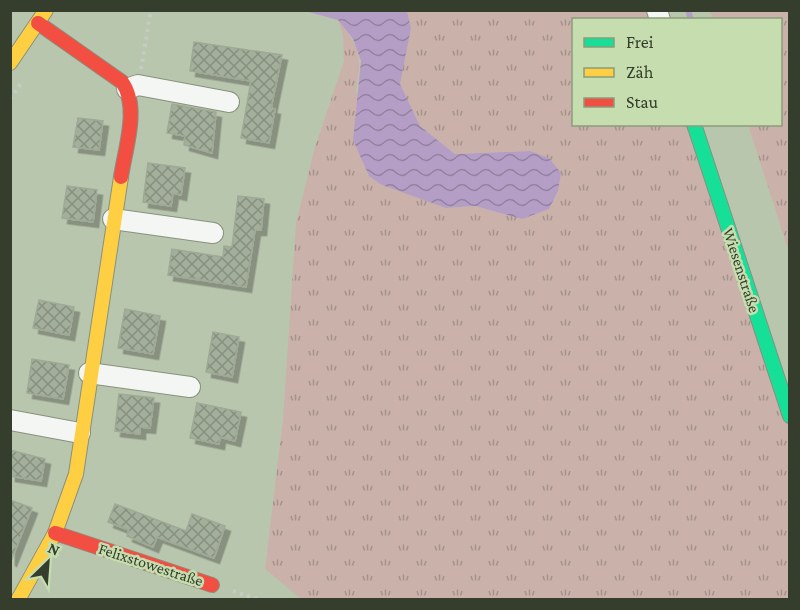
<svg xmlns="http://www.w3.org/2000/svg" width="800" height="610" viewBox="0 0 800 610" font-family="'Crimson Pro',serif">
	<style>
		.grass { fill: url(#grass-tufts) }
		.water { fill: url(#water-waves) }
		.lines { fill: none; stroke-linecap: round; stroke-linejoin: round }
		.stream { stroke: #b59ec6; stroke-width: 6 }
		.building { fill: url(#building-cross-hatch); stroke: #9fa996; stroke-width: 1.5; filter: url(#shadow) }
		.street-casing { stroke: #88917f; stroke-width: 22 }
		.fast-casing { stroke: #88917f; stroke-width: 16 }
		.slow-casing { stroke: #88917f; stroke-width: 16 }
		.jam-casing { stroke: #88917f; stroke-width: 16 }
		.path { stroke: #c7cbc3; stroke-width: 4; stroke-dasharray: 3 4.5; stroke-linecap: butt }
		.street { stroke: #f4f6f3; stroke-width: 20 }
		.fast { stroke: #16e098; stroke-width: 14 }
		.slow { stroke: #ffcf43; stroke-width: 14 }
		.jam { stroke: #f24e42; stroke-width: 14 }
		.labels { text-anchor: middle; stroke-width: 5; stroke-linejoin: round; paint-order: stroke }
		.street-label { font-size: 16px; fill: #353e2c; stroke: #c5ddaf }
	</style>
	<defs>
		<pattern id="grass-tufts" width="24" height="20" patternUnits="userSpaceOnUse" patternTransform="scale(1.5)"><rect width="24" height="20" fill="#cab2ab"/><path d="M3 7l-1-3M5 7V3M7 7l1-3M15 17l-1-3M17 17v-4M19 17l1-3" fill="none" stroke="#a5928b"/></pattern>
		<pattern id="water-waves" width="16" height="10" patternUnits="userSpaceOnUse" patternTransform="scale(1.5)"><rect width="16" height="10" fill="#b59ec6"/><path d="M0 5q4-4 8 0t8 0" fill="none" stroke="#9482a1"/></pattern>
		<pattern id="building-cross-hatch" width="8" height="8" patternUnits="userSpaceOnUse" patternTransform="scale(1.5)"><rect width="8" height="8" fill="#a4af9b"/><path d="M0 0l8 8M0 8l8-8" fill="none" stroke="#86907f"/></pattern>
		<filter id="shadow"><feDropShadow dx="5.5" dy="5.5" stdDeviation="0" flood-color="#0004"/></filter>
	</defs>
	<rect width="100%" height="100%" fill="#b9c6ae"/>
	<g class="grass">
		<path d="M407,11H654L657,19L574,20V124L691,125L789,427V599H301L265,569L283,419L296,223L314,150L344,61L343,35L338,20C361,49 362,56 356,91L446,208L475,206L522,219L530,151L455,154L420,126L399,84L411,28Z"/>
		<path d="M710,11H789V252L748,125L780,124V20L713,19Z"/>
	</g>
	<path class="water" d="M305,11H407L411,28L400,84L420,126L455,154L530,151L549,158L561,173L558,191L549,209L522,219L475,206L446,208L382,185L369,176L353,140L361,61L353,39L338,20Z"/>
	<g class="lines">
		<path class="stream" d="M688,10L691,20"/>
	</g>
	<g class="building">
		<path d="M194,42L282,55L271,108L275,109L269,143L241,138L251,81L190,71Z"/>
		<path d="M172,104L216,112L212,153L184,145L185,136L167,133Z"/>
		<path d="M78,118L103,121L99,150L73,147Z"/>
		<path d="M148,163L185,168L181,195L173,193L171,206L143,202Z"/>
		<path d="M67,186L97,190L93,222L62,218Z"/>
		<path d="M238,196L264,199L261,230H255L246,287L168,275L172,249L223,257L224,246L232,247Z"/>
		<path d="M39,300L74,307L69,335L33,328Z"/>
		<path d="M125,309L160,316L153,354L118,348Z"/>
		<path d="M213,332L239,337L232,377L206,372Z"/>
		<path d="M32,359L69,365L63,399L27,393Z"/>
		<path d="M119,394L154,398L150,428L140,427V434L115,431Z"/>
		<path d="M197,403L241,412L235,441L220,437L219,444L190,438Z"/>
		<path d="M10,450L45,459L41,481L10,476Z"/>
		<path d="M10,500L32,508L11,561L10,560Z"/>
		<path d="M115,504L186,531L192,514L225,526L214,558L157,537L153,547L127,536L129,530L108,522Z"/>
	</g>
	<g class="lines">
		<g class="street-casing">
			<g id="street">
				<path d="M657,10L660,20"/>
				<path d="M127,89L138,85L229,102"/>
				<path d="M113,219L213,233"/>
				<path d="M89,373L190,387"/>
				<path d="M10,420L80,433"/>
			</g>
		</g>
		<g class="fast-casing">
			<path id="fast" d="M694,124L790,416"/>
		</g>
		<g class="slow-casing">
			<g id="slow">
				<path d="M10,63L46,10"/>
				<path d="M18,600L55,533L76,474L121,177"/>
			</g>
		</g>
		<g class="jam-casing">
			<g id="jam">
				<path d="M38,23L122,82C140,107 125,149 121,177"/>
				<path d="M55,533L212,585"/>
			</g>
		</g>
		<g class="path">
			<path d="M141,69L151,10"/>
			<path d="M10,99L22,82"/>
			<path d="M233,591L260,600"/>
		</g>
		<use href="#street" class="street"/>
		<use href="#fast" class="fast"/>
		<use href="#slow" class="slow"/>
		<use href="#jam" class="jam"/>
	</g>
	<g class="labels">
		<g class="street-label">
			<text transform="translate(742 270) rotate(72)" y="6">Wiesenstraße</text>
			<text transform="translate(151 564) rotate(18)" y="6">Felixstowestraße</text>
		</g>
	</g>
	<rect width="800" height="610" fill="none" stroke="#353e2c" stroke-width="24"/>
	<rect x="572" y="18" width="210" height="108" fill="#c5ddaf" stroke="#8b9d7b" stroke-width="1.5"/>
	<rect x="584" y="38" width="30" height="9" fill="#16e098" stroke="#8b9d7b" stroke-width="1.5"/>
	<text x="626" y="48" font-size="18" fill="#353e2c">Frei</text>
	<rect x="584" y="68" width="30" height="9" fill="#ffcf43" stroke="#8b9d7b" stroke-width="1.5"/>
	<text x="626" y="78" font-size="18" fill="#353e2c">Zäh</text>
	<rect x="584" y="98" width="30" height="9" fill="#f24e42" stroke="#8b9d7b" stroke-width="1.5"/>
	<text x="626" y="108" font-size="18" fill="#353e2c">Stau</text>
	<g transform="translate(48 562) rotate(25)" stroke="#c5ddaf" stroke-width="4.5" paint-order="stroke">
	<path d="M0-4.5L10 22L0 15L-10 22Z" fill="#353e2c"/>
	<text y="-9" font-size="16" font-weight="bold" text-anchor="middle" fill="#353e2c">N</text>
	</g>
</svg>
